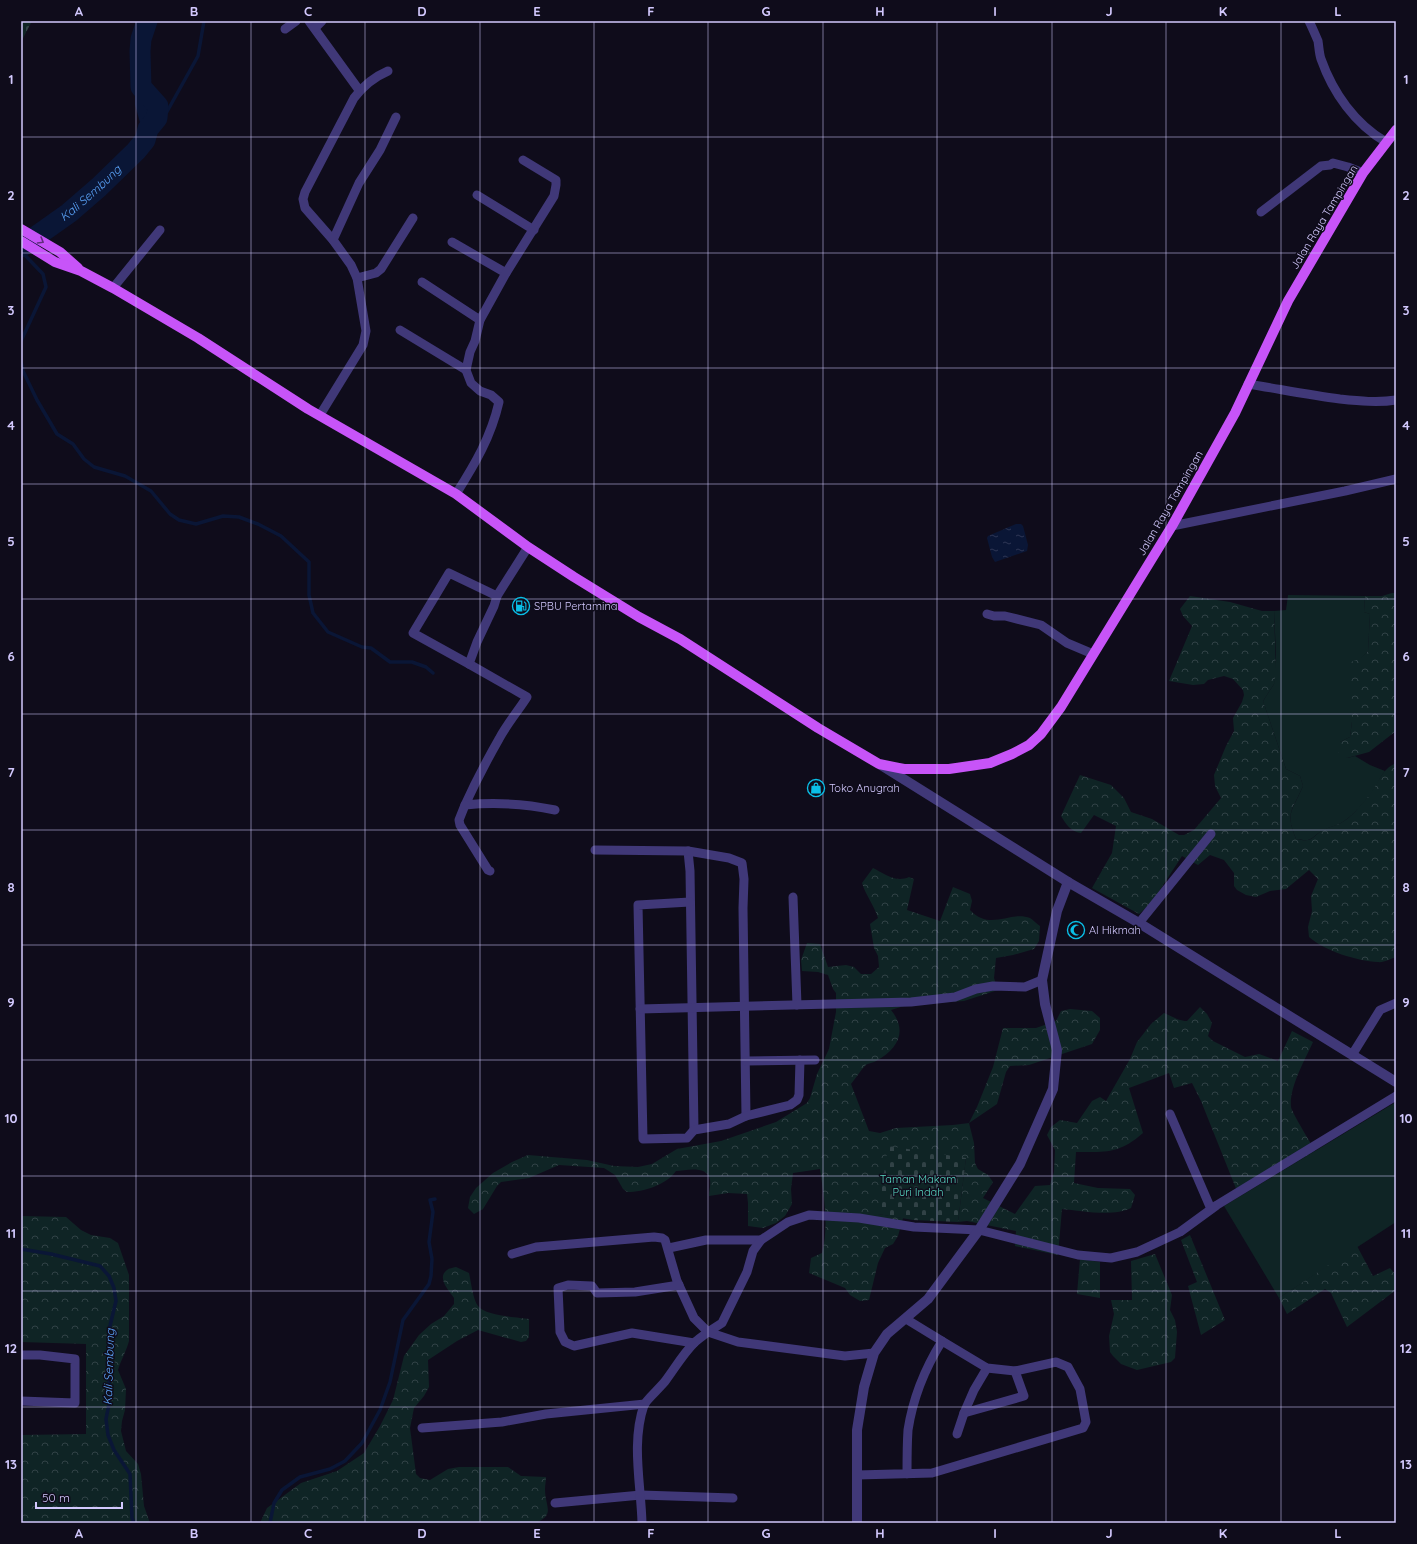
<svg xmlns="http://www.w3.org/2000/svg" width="1417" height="1544" viewBox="0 0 1417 1544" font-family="Quicksand,sans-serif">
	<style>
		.green { fill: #0f2425 }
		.forest { fill: url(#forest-crowns) }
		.cemetery { fill: url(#cemetery-stones) }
		.water { fill: url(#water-ripples) }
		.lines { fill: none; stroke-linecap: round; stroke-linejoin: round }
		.stream { stroke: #0a1636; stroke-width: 3.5 }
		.canal { stroke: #0a1636; stroke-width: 12 }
		.river { stroke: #0a1636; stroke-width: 21 }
		.minor { stroke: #403878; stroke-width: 9 }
		.tertiary { stroke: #403878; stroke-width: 10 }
		.primary { stroke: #c754f8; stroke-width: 10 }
		.oneway { stroke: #622c7e }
		.grid { fill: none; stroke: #d2c8fd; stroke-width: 1; stroke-opacity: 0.55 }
		.labels { text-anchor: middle; stroke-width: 3; stroke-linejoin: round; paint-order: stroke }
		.street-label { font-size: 11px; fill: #d2c8fd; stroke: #0f0c1b }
		.poi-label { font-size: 11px; fill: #d2c8fd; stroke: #0f0c1b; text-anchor: start }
		.park-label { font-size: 11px; fill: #58d8c2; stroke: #0f0c1b }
		.water-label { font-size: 12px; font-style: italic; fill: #5aa3f8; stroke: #0f0c1b }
		.neatline { fill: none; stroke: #d2c8fd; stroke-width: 1.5 }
		.grid-label { font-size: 13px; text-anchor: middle; font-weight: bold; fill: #d2c8fd }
	</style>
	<defs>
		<pattern id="forest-crowns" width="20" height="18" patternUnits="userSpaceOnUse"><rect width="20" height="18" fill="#0f2425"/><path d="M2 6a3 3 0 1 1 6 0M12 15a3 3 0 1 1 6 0" fill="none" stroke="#314246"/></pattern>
		<pattern id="cemetery-stones" width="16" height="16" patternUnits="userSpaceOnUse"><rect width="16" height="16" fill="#0f2425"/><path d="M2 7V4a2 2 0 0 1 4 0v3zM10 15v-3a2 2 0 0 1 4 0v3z" fill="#314246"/></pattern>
		<pattern id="water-ripples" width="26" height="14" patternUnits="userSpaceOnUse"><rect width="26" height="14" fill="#0a1636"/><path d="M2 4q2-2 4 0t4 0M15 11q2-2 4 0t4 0" fill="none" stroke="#2d3654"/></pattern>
	</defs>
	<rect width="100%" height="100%" fill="#0f0c1b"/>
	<g class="green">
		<path d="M1288,595L1365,596L1364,612L1370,614L1368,651L1361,659L1352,702V722L1350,737L1340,742L1347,758L1355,756L1370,765L1385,771C1380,777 1378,783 1374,789C1368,799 1351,818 1341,823C1336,826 1329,827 1324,830C1311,836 1314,843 1296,839C1285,812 1292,812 1303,786L1300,776L1286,769L1263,701L1274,684L1276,655L1274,611L1286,610Z"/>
		<path d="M1396,1102V1222L1279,1298L1224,1206Z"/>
	</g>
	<g class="forest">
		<path d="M1392,593H1396V731L1369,752L1347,758L1338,752L1340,742L1350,737L1352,722V702L1349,672L1351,662L1361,658L1368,651L1370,614L1364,612L1365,596H1382Z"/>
		<path d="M1190,596L1230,602L1262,611H1274L1276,673L1274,684L1263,701L1286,769L1300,776L1303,786C1292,811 1285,812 1296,839C1314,843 1311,837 1323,830C1329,827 1335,826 1341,823C1351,818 1360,806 1367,798C1378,786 1380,770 1396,763V957C1390,959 1383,963 1378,962C1357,961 1325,951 1309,937L1308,927L1312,911L1311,896L1318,879L1309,870L1286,889L1270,891L1256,897L1246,895L1237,890L1234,886V873L1224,860L1210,855L1198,865L1182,856L1152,902L1139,914L1092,888L1112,853L1116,826L1094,815L1081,833C1071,832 1066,824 1061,816L1080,775L1111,785L1124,798L1131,812L1152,819L1179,835H1184L1194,830L1221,798L1215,786L1214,775L1226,746L1234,731L1233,718L1242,702L1244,695L1243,690L1233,679L1224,676L1208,680L1204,684L1193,685L1169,681L1192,626L1183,616L1180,609Z"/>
		<path d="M873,868C885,874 896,883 909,877L914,879L907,910L940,921L953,887L970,894L972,901L970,910C991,932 1010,910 1030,918C1033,920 1037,924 1040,926L1039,941L1034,949L1013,955L996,958L994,978L998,990L964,1001L907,1005L891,1010C908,1031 898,1049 876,1061C873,1063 867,1063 865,1066C860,1071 856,1078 851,1084L869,1131L880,1133L896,1128L953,1125L969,1123L977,1107L993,1067L1003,1028H1036L1056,1021L1061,1011L1070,1009L1092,1011L1100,1018V1030L1092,1044L1029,1065L1010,1066L1006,1072L997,1104L969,1123L974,1143L975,1163L978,1169L988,1175L993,1182L983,1198L1015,1214L1035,1186L1050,1185L1054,1172L1055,1150L1047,1135L1051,1127L1060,1120L1077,1123L1092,1101L1100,1097L1106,1101L1130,1059L1137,1042L1151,1024L1164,1013C1172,1016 1178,1021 1187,1021L1200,1007L1207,1014L1212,1023L1208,1036L1213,1041L1245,1057L1259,1054L1278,1061L1292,1031L1313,1042C1305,1060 1289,1087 1291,1107C1292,1113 1311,1143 1315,1151L1239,1196L1201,1101L1192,1083L1174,1088L1169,1073L1129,1088L1143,1133C1119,1154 1106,1152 1076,1152L1074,1183L1098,1188L1130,1189L1135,1195L1131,1208C1114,1217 1082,1211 1062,1209L1058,1255L1015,1246L1016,1231L967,1221L958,1222L966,1158L878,1214L903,1218L898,1236L893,1244L885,1248L878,1263L869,1300L860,1301L850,1295L845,1288L809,1273L811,1258L822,1253C829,1227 824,1196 820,1169L793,1173L791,1189L792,1204L785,1216L776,1223L763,1228L748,1226V1203L747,1194L728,1193L709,1196C709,1191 711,1185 710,1180C708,1165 686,1170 676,1171C666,1185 644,1192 627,1192L623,1189L615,1175L604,1168L559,1165L529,1178L501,1182L497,1186L483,1209L474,1214L468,1208L470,1197L476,1188L493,1173L512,1162L528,1155L587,1160L614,1166L638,1167L652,1164L677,1149L721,1141L776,1122L807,1103L810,1098L817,1074L829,1049L836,1012V993L833,989L828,975L818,972L802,971L801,960L807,943L820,944L828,967L846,965L854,967L861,974H871L879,967L878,956L874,948L870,924L878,918C874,905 866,896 862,883Z"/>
		<path d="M21,1216L66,1217L81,1230L91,1235L110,1238L118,1243L129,1275V1341C126,1352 121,1360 118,1370L126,1389L125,1410L122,1421L121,1431L126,1451L138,1464L141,1474L144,1506L150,1523H21V1435L86,1434V1344L21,1342Z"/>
		<path d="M1190,1235L1225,1320L1201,1335L1188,1286L1197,1282L1181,1240Z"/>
		<path d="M1357,1246L1373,1276L1390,1268L1396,1275V1290L1347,1327L1331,1293L1325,1289L1287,1314L1279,1298Z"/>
		<path d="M1155,1254L1172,1295L1170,1310L1175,1320L1177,1332L1175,1358L1171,1362L1137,1370L1121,1364L1113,1356L1110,1352L1109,1336L1114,1314L1111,1300H1132L1131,1261Z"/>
		<path d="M1080,1259L1100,1262V1298L1077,1294Z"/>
		<path d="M456,1267L469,1273C471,1282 473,1300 478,1306C485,1316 517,1317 529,1319V1337L526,1341L521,1342L478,1330L457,1341L428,1360L429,1387L424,1396L414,1408L410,1428L416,1474L420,1478L430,1480L448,1469L459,1467H508L521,1476L546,1477C546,1481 545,1485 545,1489C545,1507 556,1515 535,1523H260L267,1508L301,1483L337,1471L364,1453L380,1426L393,1400L404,1356L419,1335L431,1324L444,1316L454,1304V1298C450,1292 436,1278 447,1270C449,1268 453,1268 456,1267Z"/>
	</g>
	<g class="cemetery">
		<path d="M21,21H32L21,42Z"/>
		<path d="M888,1146L966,1158L958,1222L913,1220L878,1214Z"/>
	</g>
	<path class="water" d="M1016,524H1021L1023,526L1028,545L1027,551L995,562L992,557L987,538L988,536Z"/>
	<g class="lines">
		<g class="stream">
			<path d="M157,118H162L164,117L198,56L204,21"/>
			<path d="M21,251L43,274L46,287L21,341"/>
			<path d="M21,361L23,371L37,400L57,434L73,444L84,459L94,467L125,476L151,491L170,514L179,520L196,524L223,516L239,517L258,524L281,536L309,562V595L313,613L328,632L362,647L371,648L390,662H412L426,667L433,673"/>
			<path d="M21,1249L51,1254L100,1266L109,1276L114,1288L116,1301L109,1330V1404L106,1419L108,1435L114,1450L130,1474L132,1518L134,1523"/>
			<path d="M270,1523L274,1503L282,1490L300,1477L330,1469L345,1461L362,1443L380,1410L390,1382L403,1320L429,1284L431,1276L432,1259L429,1242L433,1212L430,1200L435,1199"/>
		</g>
		<path class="canal" d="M141,87V104L148,129"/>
		<path class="river" id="s1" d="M21,247L69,213L99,187L136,151L145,140L148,129L157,118L158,106L141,87L140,51L141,39L147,21"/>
		<g class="minor">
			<path d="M309,21L359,90"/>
			<path d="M1309,21C1312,27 1315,34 1318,41C1319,47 1319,53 1321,59C1333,93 1355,124 1386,142"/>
			<path d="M315,28L322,21"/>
			<path d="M285,29L296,21"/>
			<path d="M477,195L534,230"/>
			<path d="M1261,212L1321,166L1330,165L1333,163L1348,167L1363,173"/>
			<path d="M333,240L359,183L380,150L396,117"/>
			<path d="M452,242L506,273"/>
			<path d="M357,278L376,273L381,269L413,218"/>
			<path d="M422,282L480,320"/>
			<path d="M113,288L160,230"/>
			<path d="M400,330L466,370"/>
			<path d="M1248,384C1279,389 1309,395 1340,399C1359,401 1378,403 1396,400"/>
			<path d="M320,415L363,345L366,331L357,278L351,265L333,240L305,208L303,199L305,192L354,98C363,86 374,77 388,71"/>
			<path d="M456,494C475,464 491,437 499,402L491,395L480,391L471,383L466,370L470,352L475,341L480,320L506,273L554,196L556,185V180L523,160"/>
			<path d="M1172,526L1345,491L1396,479"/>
			<path d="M528,547L497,596L494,606L477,642L469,664L527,697C518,711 507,724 499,739C487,760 475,783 465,805C495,802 526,804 555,810"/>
			<path d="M987,614L994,616H1005L1041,625L1067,643L1093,654"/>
			<path d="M469,664L413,633L449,573L497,596"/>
			<path d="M465,805L459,820L460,825L488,870L490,871"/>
			<path d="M595,850L688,851L690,871L694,1130"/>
			<path d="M688,851L729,858L742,863L744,879L743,908L746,1116"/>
			<path d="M793,897L797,1005"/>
			<path d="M690,902L638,905L643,1139L687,1138L694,1130L729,1124L746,1116L790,1105L797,1100L799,1095L800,1060"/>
			<path d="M1139,923L1211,834"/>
			<path d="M640,1009L911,1002L955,997L976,989L993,986L1025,987L1042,980"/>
			<path d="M1352,1055L1380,1010L1396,1003"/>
			<path d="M746,1061L815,1060"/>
			<path d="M1170,1114L1211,1209"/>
			<path d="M669,1248L706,1240H761"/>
			<path d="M512,1254L536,1247L654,1237L662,1238L665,1240L677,1281L694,1318L708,1332L722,1323L747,1272L753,1251L761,1240L788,1222L809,1215L859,1218L914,1227L979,1230L1078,1255L1111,1258L1137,1252L1180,1232L1217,1205L1396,1096"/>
			<path d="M679,1285L635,1292L597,1293L592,1286L568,1285L558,1288L560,1332L565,1342L574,1346L632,1333L694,1343"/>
			<path d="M906,1319L942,1341"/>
			<path d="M21,1355H40L75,1359V1403L21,1401"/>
			<path d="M964,1413L1024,1396L1015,1371"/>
			<path d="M422,1428L502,1422L546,1414L645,1404"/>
			<path d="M957,1434L964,1413L974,1390L987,1368"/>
			<path d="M857,1475L932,1473L1083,1428L1086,1422L1080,1389L1068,1367L1056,1362L1015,1371L987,1368L942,1341C924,1370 913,1397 908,1430C907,1445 907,1459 907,1474"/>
			<path d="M555,1503L641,1495L733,1498"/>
			<path d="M642,1523C641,1484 631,1443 644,1405C646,1400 662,1386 666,1380C675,1368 683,1354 694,1343C698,1339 703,1336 708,1332L738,1342L845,1356L874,1353"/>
		</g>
		<g class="tertiary">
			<path d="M881,765L1068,882L1139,923L1396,1082"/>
			<path d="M857,1523V1430L864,1387L874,1353L887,1334L928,1299L979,1230L1020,1164L1053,1089L1057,1050L1045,1004L1042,980L1057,911L1068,882"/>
		</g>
		<g class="primary">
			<path d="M21,229L60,252L78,268"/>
			<path d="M21,241L55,262L81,271L113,288L198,338L308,409L456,494L528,547L574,577L639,617L680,639L818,728L879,764L904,769H949L990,763L1012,754L1029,745L1041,734L1061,707L1172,526L1235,413L1288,301L1329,231L1363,173L1396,130"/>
		</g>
	</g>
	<defs><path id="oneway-chevron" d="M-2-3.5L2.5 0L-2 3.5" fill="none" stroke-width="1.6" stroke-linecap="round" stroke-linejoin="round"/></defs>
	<use class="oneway" href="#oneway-chevron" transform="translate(41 241) rotate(31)"/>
	<path class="grid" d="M136,21V1523M251,21V1523M365,21V1523M480,21V1523M594,21V1523M708,21V1523M823,21V1523M937,21V1523M1052,21V1523M1166,21V1523M1281,21V1523M21,137H1396M21,253H1396M21,368H1396M21,484H1396M21,599H1396M21,714H1396M21,830H1396M21,945H1396M21,1060H1396M21,1176H1396M21,1291H1396M21,1407H1396"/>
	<defs>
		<g id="fuel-ring" transform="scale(0.9)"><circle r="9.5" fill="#0f0c1b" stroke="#0abfe7" stroke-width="1.5"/><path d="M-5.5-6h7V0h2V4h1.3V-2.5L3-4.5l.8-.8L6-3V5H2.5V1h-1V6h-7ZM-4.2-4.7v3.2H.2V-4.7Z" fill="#0abfe7"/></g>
		<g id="shop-ring" transform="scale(0.9)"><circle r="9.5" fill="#0f0c1b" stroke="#0abfe7" stroke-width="1.5"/><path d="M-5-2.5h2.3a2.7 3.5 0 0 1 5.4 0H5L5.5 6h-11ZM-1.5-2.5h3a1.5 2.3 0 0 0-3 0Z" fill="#0abfe7"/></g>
		<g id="mosque-ring" transform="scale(0.9)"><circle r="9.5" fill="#0f0c1b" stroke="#0abfe7" stroke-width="1.5"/><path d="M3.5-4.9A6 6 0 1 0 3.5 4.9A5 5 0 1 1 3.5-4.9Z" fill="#0abfe7"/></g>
	</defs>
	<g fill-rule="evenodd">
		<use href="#fuel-ring" x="521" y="606"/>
		<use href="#shop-ring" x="816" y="788"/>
		<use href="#mosque-ring" x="1076" y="930"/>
	</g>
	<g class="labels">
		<g class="street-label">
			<text transform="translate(1324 217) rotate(-59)" y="4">Jalan Raya Tampingan</text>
			<text transform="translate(1170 503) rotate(-60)" y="4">Jalan Raya Tampingan</text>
		</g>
		<g class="poi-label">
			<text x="534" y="610">SPBU Pertamina</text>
			<text x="829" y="792">Toko Anugrah</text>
			<text x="1089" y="934">Al Hikmah</text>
		</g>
		<g class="park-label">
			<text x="918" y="1183">Taman Makam<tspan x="918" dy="13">Puri Indah</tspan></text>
		</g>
		<g class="water-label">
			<text dy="4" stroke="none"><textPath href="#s1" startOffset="88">Kali Sembung</textPath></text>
			<text transform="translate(109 1367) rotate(-88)" y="4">Kali Sembung</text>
		</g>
	</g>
	<rect width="1417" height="1544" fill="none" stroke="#0f0c1b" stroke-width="44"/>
	<path d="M36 1502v6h86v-6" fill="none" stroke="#d2c8fd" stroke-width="2"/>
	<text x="42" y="1502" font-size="12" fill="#d2c8fd" stroke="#0f0c1b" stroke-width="3" paint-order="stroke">50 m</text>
	<rect x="22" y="22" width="1373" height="1500" class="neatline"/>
	<g class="grid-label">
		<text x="79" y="16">A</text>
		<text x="194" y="16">B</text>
		<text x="308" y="16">C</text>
		<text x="422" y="16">D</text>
		<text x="537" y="16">E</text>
		<text x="651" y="16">F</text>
		<text x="766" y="16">G</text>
		<text x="880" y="16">H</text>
		<text x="995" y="16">I</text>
		<text x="1109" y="16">J</text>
		<text x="1223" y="16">K</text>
		<text x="1338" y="16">L</text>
		<text x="11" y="84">1</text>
		<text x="1406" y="84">1</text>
		<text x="11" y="200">2</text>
		<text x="1406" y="200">2</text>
		<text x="11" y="315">3</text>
		<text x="1406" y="315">3</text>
		<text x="11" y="430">4</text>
		<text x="1406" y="430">4</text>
		<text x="11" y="546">5</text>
		<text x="1406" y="546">5</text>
		<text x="11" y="661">6</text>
		<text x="1406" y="661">6</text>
		<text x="11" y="777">7</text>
		<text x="1406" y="777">7</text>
		<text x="11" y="892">8</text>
		<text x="1406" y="892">8</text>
		<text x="11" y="1007">9</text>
		<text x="1406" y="1007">9</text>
		<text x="11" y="1123">10</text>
		<text x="1406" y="1123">10</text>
		<text x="11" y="1238">11</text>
		<text x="1406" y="1238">11</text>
		<text x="11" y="1353">12</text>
		<text x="1406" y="1353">12</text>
		<text x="11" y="1469">13</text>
		<text x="1406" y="1469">13</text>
		<text x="79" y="1538">A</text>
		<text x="194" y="1538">B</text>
		<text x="308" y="1538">C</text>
		<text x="422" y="1538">D</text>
		<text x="537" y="1538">E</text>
		<text x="651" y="1538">F</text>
		<text x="766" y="1538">G</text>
		<text x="880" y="1538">H</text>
		<text x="995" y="1538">I</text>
		<text x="1109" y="1538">J</text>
		<text x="1223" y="1538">K</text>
		<text x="1338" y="1538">L</text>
	</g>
</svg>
